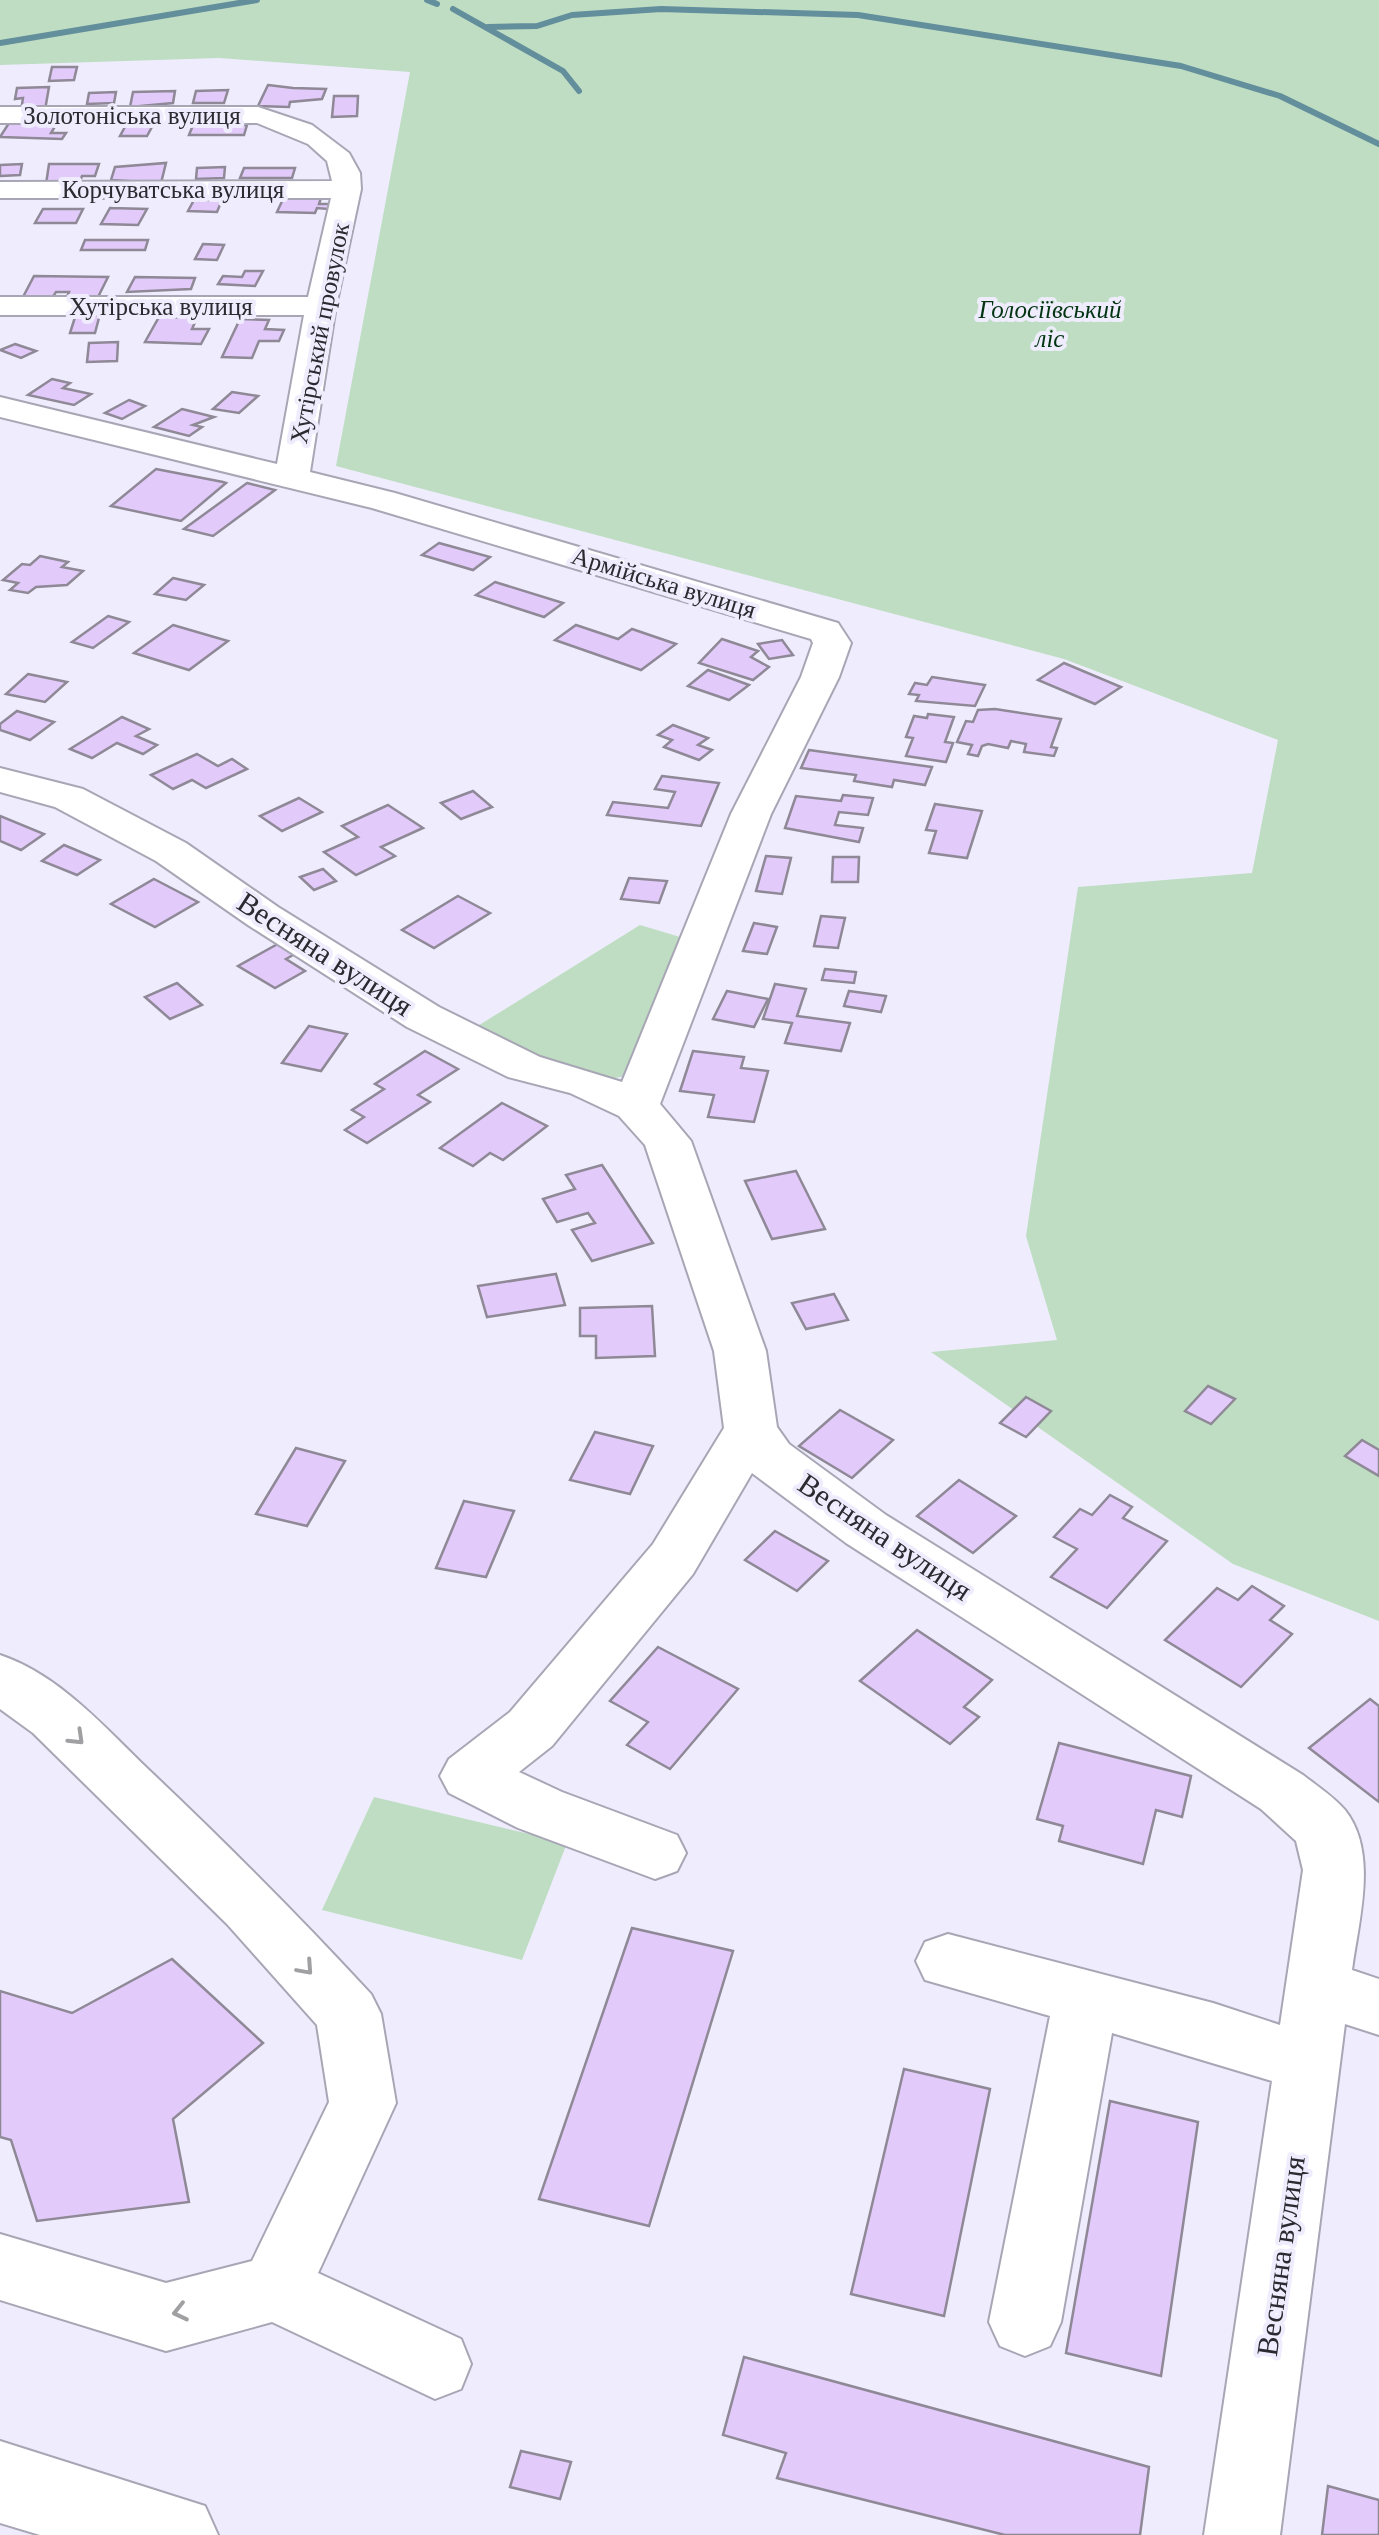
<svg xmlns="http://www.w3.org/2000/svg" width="1379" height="2535" viewBox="0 0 1379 2535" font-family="'Times New Roman',serif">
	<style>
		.green { fill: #beddc2 }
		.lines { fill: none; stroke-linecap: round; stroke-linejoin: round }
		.stream { stroke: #638e9c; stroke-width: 6 }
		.building { fill: #e2cbfa; stroke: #8f8896; stroke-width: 2.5 }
		.minor-casing { stroke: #a8a6b5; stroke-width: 4 }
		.major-casing { stroke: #a8a6b5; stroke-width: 4 }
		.minor { fill: #fff; fill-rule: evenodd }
		.major { fill: #fff; fill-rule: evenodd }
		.oneway { stroke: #a09fa2 }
		.labels { text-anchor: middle; stroke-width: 8; stroke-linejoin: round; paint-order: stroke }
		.far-street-label { font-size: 25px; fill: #2b2a30; stroke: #efedfd }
		.far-park-label { font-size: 25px; font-style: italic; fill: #033412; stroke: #efedfd }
		.street-label { font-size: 30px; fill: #2b2a30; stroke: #efedfd }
	</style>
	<rect width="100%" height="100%" fill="#efedfd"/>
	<g class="green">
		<path d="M0,0H1379V1621L1233,1564L931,1352L1057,1340L1026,1236L1078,887L1252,873L1278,740L1064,659L336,466L410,72L219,58L0,65Z"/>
		<path d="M640,925L697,942L649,1072L586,1083L460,1037Z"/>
		<path d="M374,1797L567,1843L522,1960L322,1910Z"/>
	</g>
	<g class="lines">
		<g class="stream">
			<path d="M427,0L437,4"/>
			<path d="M453,9L563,71L579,91"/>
			<path d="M488,27L537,26L572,15L661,9L858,15L1181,66L1280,96L1379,144"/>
			<path d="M0,43L257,0"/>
		</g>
	</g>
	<g class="building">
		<path d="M52,67H77L74,80L49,81Z"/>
		<path d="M268,85L293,88L326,89L322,99L290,102L289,107L258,106Z"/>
		<path d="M49,87L45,110L21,111L23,98L15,99L17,88Z"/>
		<path d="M228,90L224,103H193L196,91Z"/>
		<path d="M175,91L173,103L130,107L133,92Z"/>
		<path d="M116,92L114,103L87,104L89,93Z"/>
		<path d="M334,96H358L357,116L332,117Z"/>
		<path d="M9,123L56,125L51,133H66L62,139L0,137Z"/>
		<path d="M126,125H153L147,136H120Z"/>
		<path d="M193,125H247L244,135H189Z"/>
		<path d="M166,163L161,183L111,180L115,167Z"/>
		<path d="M22,164L20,175L0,176V165Z"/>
		<path d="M49,164H99L95,176H82L79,184H46Z"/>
		<path d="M225,167L224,178L196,179L197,168Z"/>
		<path d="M244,168H295L292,178H240Z"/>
		<path d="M284,197L321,198L319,204H330L328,209L317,208L315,213L277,212Z"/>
		<path d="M194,200H222L217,212L188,211Z"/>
		<path d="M110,208L147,209L138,225L101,224Z"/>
		<path d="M43,209H83L76,223H35Z"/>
		<path d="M85,240H148L145,250H81Z"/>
		<path d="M203,244L224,245L217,260L195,259Z"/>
		<path d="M245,271H263L255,286L218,284L223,276L242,277Z"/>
		<path d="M34,276L108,277L98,297H67L69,292H56L52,298L23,297Z"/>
		<path d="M135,277L195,278L191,289L127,292Z"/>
		<path d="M76,314H100L95,333H70Z"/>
		<path d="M159,317L197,318L192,329H209L201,344L145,342Z"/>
		<path d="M240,319L269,320L265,329L284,330L279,341H259L252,358L222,357Z"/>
		<path d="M118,342L117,361L87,362L89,343Z"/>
		<path d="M15,344L36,351L21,358L0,350Z"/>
		<path d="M52,379L70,383L63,388L91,394L74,405L28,395Z"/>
		<path d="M232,392L258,396L239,413L213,409Z"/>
		<path d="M129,400L145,406L122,419L105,413Z"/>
		<path d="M182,409L214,417L193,425L202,427L189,436L154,427Z"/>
		<path d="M156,469L223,482L226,483L181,521L111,506Z"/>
		<path d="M247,483L275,490L213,536L184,529Z"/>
		<path d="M439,543L490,557L473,570L422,555Z"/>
		<path d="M40,556L68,562L62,567L83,571L67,585L36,587L28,593L10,590L18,583L3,580L22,564L30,565Z"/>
		<path d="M173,578L204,585L186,600L155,594Z"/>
		<path d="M495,582L563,603L544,617L476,595Z"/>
		<path d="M108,616L129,622L93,648L72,642Z"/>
		<path d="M173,625L228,641L189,670L134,653Z"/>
		<path d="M576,625L618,639L632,629L676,644L641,670L555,640Z"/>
		<path d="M722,639L758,651L751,657L769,667L753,680L699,663Z"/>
		<path d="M782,640L793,655L769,659L758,644Z"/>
		<path d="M1064,663L1121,687L1095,704L1038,680Z"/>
		<path d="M708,670L749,685L729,700L688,686Z"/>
		<path d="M28,674L67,682L45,702L6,694Z"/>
		<path d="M932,677L985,685L975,706L916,701L919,695L909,694L915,683L927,685Z"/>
		<path d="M995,709L1061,719L1051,747L1057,748L1054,756L1024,752L1026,744L1011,741L1008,748L988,744L982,746L978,756L968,754L972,745L957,742L966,721L973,722L978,710Z"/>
		<path d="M17,711L54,722L30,740L0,730V724Z"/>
		<path d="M928,714L954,717L945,742L953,743L946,762L906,756L913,738L906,737L914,716L927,718Z"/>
		<path d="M122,717L149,729L136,736L157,745L143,754L117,743L92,758L70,749Z"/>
		<path d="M673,725L708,738L698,745L712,750L699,760L664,747L672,740L658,735Z"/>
		<path d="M809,750L932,767L925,785L894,780L892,787L854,781L856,775L801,768Z"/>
		<path d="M197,754L218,766L232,759L247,769L206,788L192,780L173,789L151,775Z"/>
		<path d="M662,776L719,783L701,826L607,815L613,802L668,808L675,792L655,789Z"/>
		<path d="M473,791L492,807L461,819L441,803Z"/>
		<path d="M843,795L873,798L868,815L839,812L835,825L863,828L859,842L785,828L796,796L841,801Z"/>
		<path d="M299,798L322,812L282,831L260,816Z"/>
		<path d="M935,804L982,811L967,858L929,853L936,831L926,830Z"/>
		<path d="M388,805L423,828L381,847L395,856L356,875L324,852L358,837L342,826Z"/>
		<path d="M0,816L44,834L21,850L0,841Z"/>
		<path d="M64,845L100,860L77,875L42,861Z"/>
		<path d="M766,856L791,858L782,894L756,891Z"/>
		<path d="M833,857H859L858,882H832Z"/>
		<path d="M323,869L336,881L314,890L300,877Z"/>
		<path d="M629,878L667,881L659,903L621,899Z"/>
		<path d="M154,879L198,902L155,927L111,904Z"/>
		<path d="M458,896L490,913L434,948L402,930Z"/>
		<path d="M821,916L845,918L838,948L814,946Z"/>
		<path d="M754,923L777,927L767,954L743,951Z"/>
		<path d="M285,940L302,950L286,959L305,971L275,988L238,966Z"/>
		<path d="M825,969L856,972L854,983L822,980Z"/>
		<path d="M177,983L202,1005L170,1019L145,997Z"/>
		<path d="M775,984L806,989L797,1016L850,1023L841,1051L785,1043L792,1023L763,1019Z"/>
		<path d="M727,991L768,999L754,1027L713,1019Z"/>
		<path d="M849,991L886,996L881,1012L844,1006Z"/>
		<path d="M309,1026L347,1034L321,1071L282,1063Z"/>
		<path d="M425,1051L458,1069L418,1095L430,1102L367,1143L345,1130L364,1117L352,1110L384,1089L375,1084Z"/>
		<path d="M693,1051L744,1057L741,1068L768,1071L754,1122L708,1117L714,1095L680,1091Z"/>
		<path d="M502,1103L547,1126L503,1160L490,1153L473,1166L440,1148Z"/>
		<path d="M602,1165L653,1243L592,1261L572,1230L595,1223L588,1213L557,1222L543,1199L575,1189L566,1175Z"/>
		<path d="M796,1171L825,1229L772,1239L745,1181Z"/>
		<path d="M556,1274L565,1305L487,1317L478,1286Z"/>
		<path d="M834,1294L848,1320L806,1329L792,1303Z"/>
		<path d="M652,1306L655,1356L596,1358V1336H580V1308Z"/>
		<path d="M1208,1386L1235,1399L1211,1424L1185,1411Z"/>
		<path d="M1026,1397L1051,1411L1026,1437L1000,1423Z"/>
		<path d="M840,1410L893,1440L852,1478L799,1446Z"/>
		<path d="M595,1432L653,1446L630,1494L570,1480Z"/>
		<path d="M1362,1440L1379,1450V1476L1345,1456Z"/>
		<path d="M296,1448L345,1461L307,1526L256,1514Z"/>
		<path d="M959,1480L1016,1516L973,1553L917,1516Z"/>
		<path d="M1110,1495L1132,1507L1123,1518L1167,1541L1107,1608L1051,1577L1077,1549L1054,1537L1080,1509L1092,1515Z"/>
		<path d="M464,1501L514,1511L486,1577L436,1568Z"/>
		<path d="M775,1531L828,1561L797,1591L745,1560Z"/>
		<path d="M1252,1586L1284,1606L1270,1620L1292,1634L1241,1687L1165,1640L1217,1588L1238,1600Z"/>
		<path d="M917,1630L992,1680L964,1707L979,1717L950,1744L860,1681Z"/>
		<path d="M658,1647L738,1689L670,1769L627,1745L648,1722L610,1701Z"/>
		<path d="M1370,1699L1379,1706V1802L1309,1748Z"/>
		<path d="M1059,1743L1191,1776L1182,1817L1156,1810L1143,1864L1059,1841L1063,1826L1037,1819Z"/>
		<path d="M632,1928L733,1951L649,2226L539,2199Z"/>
		<path d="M172,1959L263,2043L173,2119L189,2202L37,2221L11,2140L0,2137V1991L72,2013Z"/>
		<path d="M904,2069L990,2089L944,2316L851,2294Z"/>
		<path d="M1110,2101L1198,2122L1161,2376L1066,2353Z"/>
		<path d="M744,2357L1149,2467L1140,2535H1005L777,2478L786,2453L723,2435Z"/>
		<path d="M521,2451L571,2462L560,2499L510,2487Z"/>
		<path d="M1328,2486L1379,2500V2535H1322Z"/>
	</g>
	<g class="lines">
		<g class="minor-casing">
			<g id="minor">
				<path d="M0,107H258L312,125L349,153L360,173L361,189L336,306L310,472L395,493L838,623L851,643L839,677L771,814L660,1104L691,1141L766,1351L777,1427L789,1444L886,1515L1303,1775C1317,1786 1334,1797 1345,1810C1379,1853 1358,1922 1352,1970L1379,1979V2035L1345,2024L1280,2535H1204L1272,2081L1112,2033L1061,2322L1050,2346L1025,2356L1000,2346L989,2322L1050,2016L925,1980L916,1961L925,1942L948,1934L1213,2003L1280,2025L1303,1870L1296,1841L1261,1809L846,1543L752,1473L693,1574L552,1746L519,1772L562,1792L677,1835L686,1853L677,1871L655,1879L518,1828L449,1793L440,1776L449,1759L510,1712L653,1544L724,1428L714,1351L645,1145L619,1116L570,1093L508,1077L407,1027L248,925L156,861L55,807L0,792V768L83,789L186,843L278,907L439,1007L540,1057L622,1082L731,814L801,677L813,643L811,639L372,508L0,417V397L277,464L304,315H0V297H308L331,198H0V182L332,181L327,161L308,144L257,123H0Z"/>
				<path d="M0,1655C60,1675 106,1729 150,1771C226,1843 300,1917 371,1994L381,2014L396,2103L318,2273L461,2339L471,2364L461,2389L435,2399L272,2322L166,2351L0,2300V2234L166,2283L252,2261L329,2102L317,2025L227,1924L33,1733L0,1709Z"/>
			</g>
		</g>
		<g class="major-casing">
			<path id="major" d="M0,2441L205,2506L218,2535H40L0,2523Z"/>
		</g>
		<use href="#minor" class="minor"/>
		<use href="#major" class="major"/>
	</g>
	<defs><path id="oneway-chevron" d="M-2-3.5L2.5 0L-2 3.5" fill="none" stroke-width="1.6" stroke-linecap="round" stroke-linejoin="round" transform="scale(2.5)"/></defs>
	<g class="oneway">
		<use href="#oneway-chevron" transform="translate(77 1738) rotate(44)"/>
		<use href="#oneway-chevron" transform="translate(306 1968) rotate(48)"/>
		<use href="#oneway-chevron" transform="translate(180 2312) rotate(167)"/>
	</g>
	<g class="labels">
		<g class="far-street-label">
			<text x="132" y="124">Золотоніська вулиця</text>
			<text x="173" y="198">Корчуватська вулиця</text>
			<text x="161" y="315">Хутірська вулиця</text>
			<text transform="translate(319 333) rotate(-79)" y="9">Хутірський провулок</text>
			<text transform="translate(664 582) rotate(17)" y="9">Армійська вулиця</text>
		</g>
		<g class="far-park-label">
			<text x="1050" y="318">Голосіївський<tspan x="1050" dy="29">ліс</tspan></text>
		</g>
		<g class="street-label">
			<text transform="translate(325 954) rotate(33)" y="10">Весняна вулиця</text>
			<text transform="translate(885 1537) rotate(34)" y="10">Весняна вулиця</text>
			<text transform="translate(1281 2256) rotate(-82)" y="10">Весняна вулиця</text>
		</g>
	</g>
</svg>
